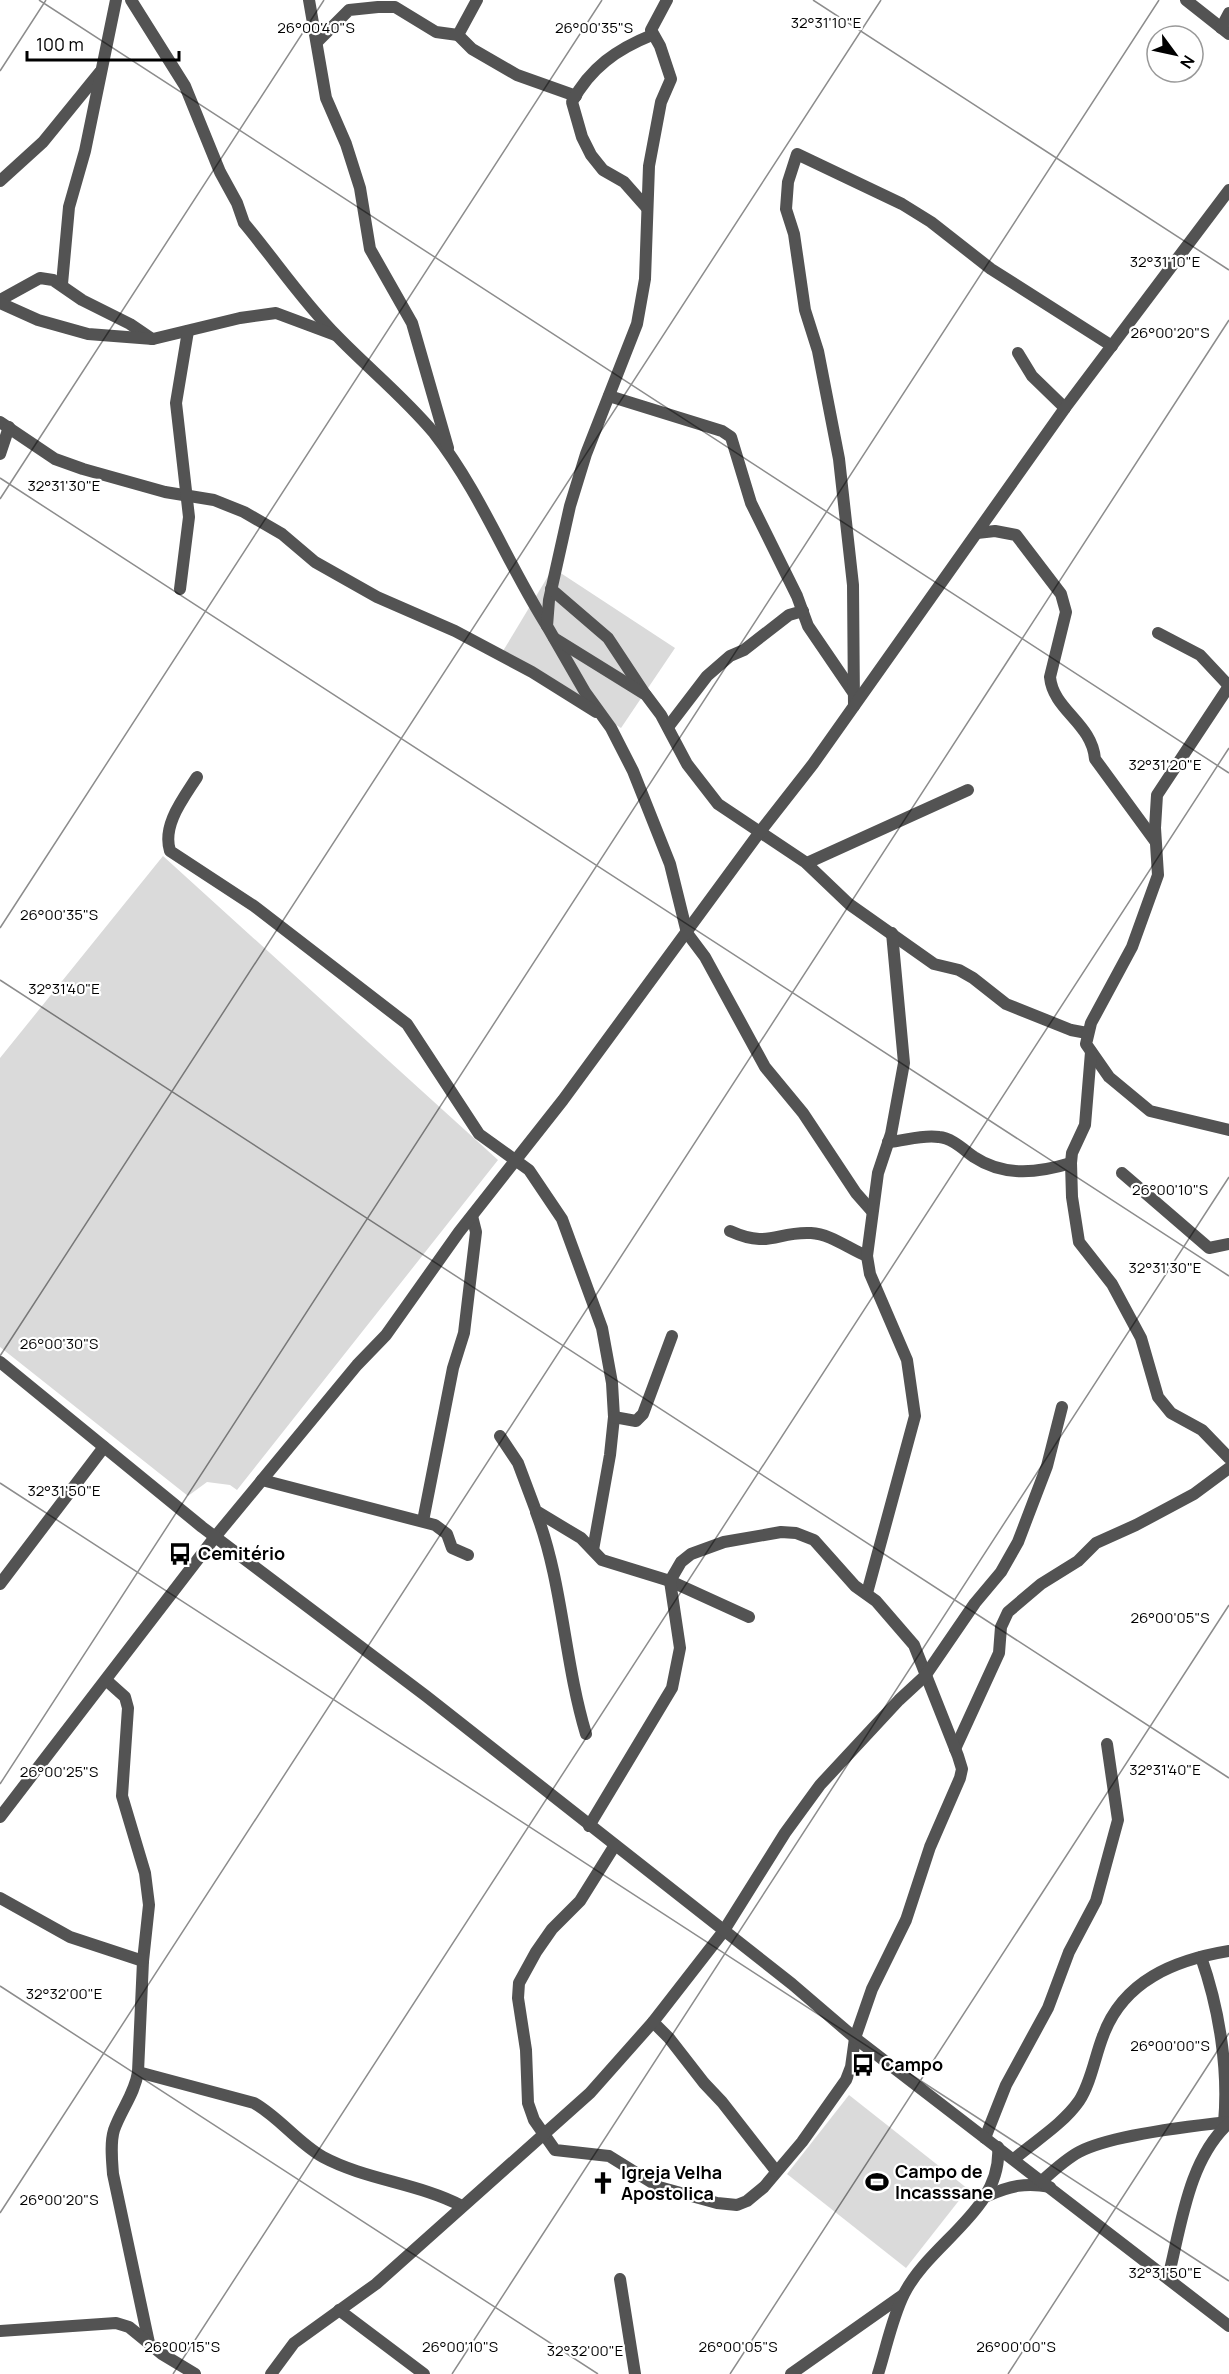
<svg xmlns="http://www.w3.org/2000/svg" width="1229" height="2374" viewBox="0 0 1229 2374" font-family="Manrope,sans-serif">
	<style>
		.green { fill: #dadada }
		.lines { fill: none; stroke-linecap: round; stroke-linejoin: round }
		.minor { stroke: #535353; stroke-width: 12 }
		.tertiary { stroke: #535353; stroke-width: 12 }
		.ticks { fill: none; stroke: #000; stroke-width: 1.5; stroke-opacity: 0.45 }
		.labels { text-anchor: middle; stroke-width: 4.5; stroke-linejoin: round; paint-order: stroke }
		.poi-label { font-size: 18px; font-weight: bold; fill: #000; stroke: #fff; text-anchor: start }
		.ticks-label { font-size: 15px; text-anchor: middle; fill: #000; stroke: #fff; stroke-width: 4.5; stroke-linejoin: round; paint-order: stroke }
	</style>
	<rect width="100%" height="100%" fill="#fff"/>
	<g class="green">
		<path d="M553,568L675,648L621,728L503,651Z"/>
		<path d="M163,856L498,1160L237,1490L230,1485L207,1482L188,1496L0,1347V1058Z"/>
		<path d="M849,2095L968,2189L906,2268L787,2174Z"/>
	</g>
	<g class="lines">
		<g class="minor">
			<path d="M131,0L185,86L220,172L237,203L244,223C275,260 303,302 337,336C369,369 405,398 434,433C481,493 507,563 547,626"/>
			<path d="M309,0L326,98L346,144L360,188L370,249L412,323L448,448"/>
			<path d="M477,0L458,35L472,49L517,75L576,96"/>
			<path d="M667,0L651,30L660,46L671,79L661,102L649,166L645,279L637,324L586,454L570,506L549,600L547,626L585,692L611,728L633,771L670,864L687,933L705,957L765,1067L803,1113L856,1193L871,1210"/>
			<path d="M1186,0L1229,34"/>
			<path d="M1221,28L1229,13"/>
			<path d="M317,42L349,10L378,7H395L436,32L458,35"/>
			<path d="M0,181L43,142L100,72"/>
			<path d="M647,208L624,182L603,170L591,155L582,137L572,102C590,68 617,49 652,35"/>
			<path d="M62,284L69,207L85,151L116,0"/>
			<path d="M0,300L40,278L53,280L82,300L130,324L152,339"/>
			<path d="M0,303L38,320L88,334L153,339L240,318L276,313L335,335"/>
			<path d="M1018,353L1032,376L1065,408"/>
			<path d="M609,396L722,431L731,437L751,503L797,596L808,626L853,692"/>
			<path d="M0,422L55,459L83,469L165,492L214,500L244,512L282,534L315,562L377,597L455,631L532,672L596,712"/>
			<path d="M0,454L9,427"/>
			<path d="M977,533L995,531L1016,535L1061,594L1066,612L1050,677C1053,710 1092,723 1095,759L1155,841"/>
			<path d="M180,589L189,517L176,403L188,331"/>
			<path d="M551,589L608,638L645,694"/>
			<path d="M1158,633L1200,655L1229,686"/>
			<path d="M554,638L646,695L661,715L687,764L718,804L805,862L849,904L934,964L959,970L973,978L1006,1004L1071,1030L1087,1033"/>
			<path d="M1229,686L1157,795L1155,828L1158,875L1132,947L1091,1023L1086,1044L1109,1077L1150,1111L1229,1130"/>
			<path d="M854,706L853,585L839,459L818,351L805,310L794,234L786,209L788,182L797,154L902,204L931,222L991,269L1112,346"/>
			<path d="M668,727L707,676L730,656L744,650L789,615L803,611"/>
			<path d="M197,777C183,799 162,825 170,851L254,906L407,1024L479,1134L529,1170L562,1219L602,1328L612,1383L614,1417L610,1455L593,1550"/>
			<path d="M807,863L968,790"/>
			<path d="M1091,1052L1085,1125L1072,1153L1071,1163L1072,1197L1079,1242L1112,1284L1141,1338L1158,1397L1171,1413L1202,1430L1229,1458"/>
			<path d="M888,1142C904,1141 923,1134 939,1137C952,1138 964,1150 974,1157C1004,1177 1038,1173 1071,1163"/>
			<path d="M1122,1173L1209,1248L1229,1244"/>
			<path d="M730,1231C770,1249 776,1231 811,1233C831,1234 849,1249 867,1256"/>
			<path d="M614,1417L636,1421L643,1414L672,1336"/>
			<path d="M500,1436L518,1463L536,1511L581,1538L602,1560L670,1581L749,1617"/>
			<path d="M262,1480L435,1525L447,1534L452,1548L468,1555"/>
			<path d="M536,1512C563,1583 564,1661 586,1734"/>
			<path d="M423,1521L453,1368L464,1333L476,1232L472,1216"/>
			<path d="M0,1584L104,1447"/>
			<path d="M867,1593L915,1416L907,1360L870,1274L867,1256L878,1173L891,1134L904,1063L892,933"/>
			<path d="M106,1680L125,1697L128,1708L122,1796L145,1873L149,1905L143,1961L138,2072C135,2093 121,2110 114,2130C110,2143 112,2160 113,2174L149,2343"/>
			<path d="M955,1749L999,1653L1001,1627L1008,1612L1041,1584L1078,1561L1096,1543L1136,1525L1194,1494L1229,1468"/>
			<path d="M0,1817L215,1537L357,1365L386,1335L459,1232L563,1100L759,833L813,764L1065,408L1229,190"/>
			<path d="M589,1826L672,1688L680,1648L670,1581L681,1562L691,1554L724,1542L781,1532L796,1533L814,1540L855,1586L876,1601L914,1645L958,1756L962,1769L960,1778L930,1847L906,1920L872,1989L855,2038L851,2067L846,2080L802,2142L764,2187L747,2201L737,2205L717,2203L659,2187L609,2156L555,2150L534,2120L528,2103L526,2050L518,1998L519,1983L536,1952L552,1929L580,1901L615,1845"/>
			<path d="M0,1898L70,1937L143,1961"/>
			<path d="M1201,1957C1219,2008 1229,2069 1224,2123"/>
			<path d="M653,2022L669,2038L704,2083L722,2102L776,2171"/>
			<path d="M138,2072L254,2103C279,2117 298,2143 323,2157C366,2180 418,2183 462,2206"/>
			<path d="M985,2138L1006,2085L1048,2008L1069,1952L1096,1901L1118,1820L1107,1744"/>
			<path d="M1014,2159C1035,2141 1063,2124 1079,2101C1091,2083 1095,2056 1103,2036C1123,1981 1174,1960 1229,1951"/>
			<path d="M1043,2180C1054,2170 1066,2159 1079,2152C1111,2135 1191,2126 1229,2122"/>
			<path d="M987,2196C1009,2186 1026,2182 1050,2187"/>
			<path d="M1168,2278C1181,2227 1188,2160 1229,2123"/>
			<path d="M620,2279L635,2374"/>
			<path d="M339,2310L424,2374"/>
			<path d="M0,2331L116,2323L129,2327L162,2354L195,2374"/>
			<path d="M271,2374L294,2343L376,2284L590,2093L653,2022L723,1932L785,1833L820,1785L899,1700L925,1676L975,1603L1001,1572L1018,1542L1047,1466L1062,1407"/>
			<path d="M791,2374L903,2295"/>
			<path d="M878,2374C886,2349 892,2318 904,2294C930,2242 1003,2210 998,2147"/>
		</g>
		<path class="tertiary" d="M0,1362L202,1527L426,1696L792,1984L855,2038L1229,2326"/>
	</g>
	<path class="ticks" d="M39,0L1229,773M813,0L1229,270M0,71L46,0M0,478L1229,1276M0,499L324,0M0,928L602,0M0,980L1229,1778M0,1356L881,0M0,1483L1229,2281M0,1784L1159,0M0,1986L598,2374M0,2213L1229,320M173,2374L1229,748M452,2374L1229,1177M730,2374L1229,1605M1008,2374L1229,2033"/>
	<defs>
		<g id="bus-bare" transform="scale(1.8)"><path d="M-5-6H5V4H4V6H2V4H-2V6H-4V4H-5ZM-3.5-4V0h7V-4ZM-3.5 1.2v1.5H-2V1.2ZM2 1.2v1.5H3.5V1.2Z" fill="#000" stroke="#fff" stroke-width="2.5" paint-order="stroke"/></g>
		<g id="stadium-bare" transform="scale(1.8)"><path d="M0-5a6.5 5 0 1 0 0 10a6.5 5 0 1 0 0-10ZM-3.5-1.8h7v3.6h-7Z" fill="#000" stroke="#fff" stroke-width="2.5" paint-order="stroke"/></g>
		<g id="church-bare" transform="scale(1.8)"><path d="M-1.2-6h2.4v3.5h3.3v2.4h-3.3V6h-2.4V-.1h-3.3v-2.4h3.3Z" fill="#000" stroke="#fff" stroke-width="2.5" paint-order="stroke"/></g>
	</defs>
	<g fill-rule="evenodd">
		<use href="#bus-bare" x="180" y="1554"/>
		<use href="#bus-bare" x="863" y="2065"/>
		<use href="#stadium-bare" x="877" y="2182"/>
		<use href="#church-bare" x="603" y="2183"/>
	</g>
	<g class="labels">
		<g class="poi-label">
			<text x="198" y="1560">Cemitério</text>
			<text x="881" y="2071">Campo</text>
			<text x="895" y="2178">Campo de<tspan x="895" dy="21">Incasssane</tspan></text>
			<text x="621" y="2179">Igreja Velha<tspan x="621" dy="21">Apostolica</tspan></text>
		</g>
	</g>
	<g class="ticks-label">
		<text x="826" y="28">32°31'10"E</text>
		<text x="316" y="33">26°00'40"S</text>
		<text x="594" y="33">26°00'35"S</text>
		<text x="1165" y="267">32°31'10"E</text>
		<text x="1170" y="338">26°00'20"S</text>
		<text x="64" y="491">32°31'30"E</text>
		<text x="1165" y="770">32°31'20"E</text>
		<text x="59" y="920">26°00'35"S</text>
		<text x="64" y="994">32°31'40"E</text>
		<text x="1170" y="1195">26°00'10"S</text>
		<text x="1165" y="1273">32°31'30"E</text>
		<text x="59" y="1349">26°00'30"S</text>
		<text x="64" y="1496">32°31'50"E</text>
		<text x="1170" y="1623">26°00'05"S</text>
		<text x="1165" y="1775">32°31'40"E</text>
		<text x="59" y="1777">26°00'25"S</text>
		<text x="64" y="1999">32°32'00"E</text>
		<text x="1170" y="2051">26°00'00"S</text>
		<text x="59" y="2205">26°00'20"S</text>
		<text x="1165" y="2278">32°31'50"E</text>
		<text x="182" y="2352">26°00'15"S</text>
		<text x="460" y="2352">26°00'10"S</text>
		<text x="738" y="2352">26°00'05"S</text>
		<text x="1016" y="2352">26°00'00"S</text>
		<text x="585" y="2356">32°32'00"E</text>
	</g>
	<g transform="translate(1175 54) rotate(123)"><circle r="28" fill="#ffffff" stroke="#999999" stroke-width="1.5"/>
	<path d="M0-4.5L10 22L0 15L-10 22Z" fill="#000000"/>
	<text y="-9" font-size="16" font-weight="bold" text-anchor="middle" fill="#000000">N</text>
	</g>
	<path d="M27 51v9h152v-9" fill="none" stroke="#000000" stroke-width="3"/>
	<text x="36" y="51" font-size="18" fill="#000000" stroke="#ffffff" stroke-width="4.5" paint-order="stroke">100 m</text>
</svg>
